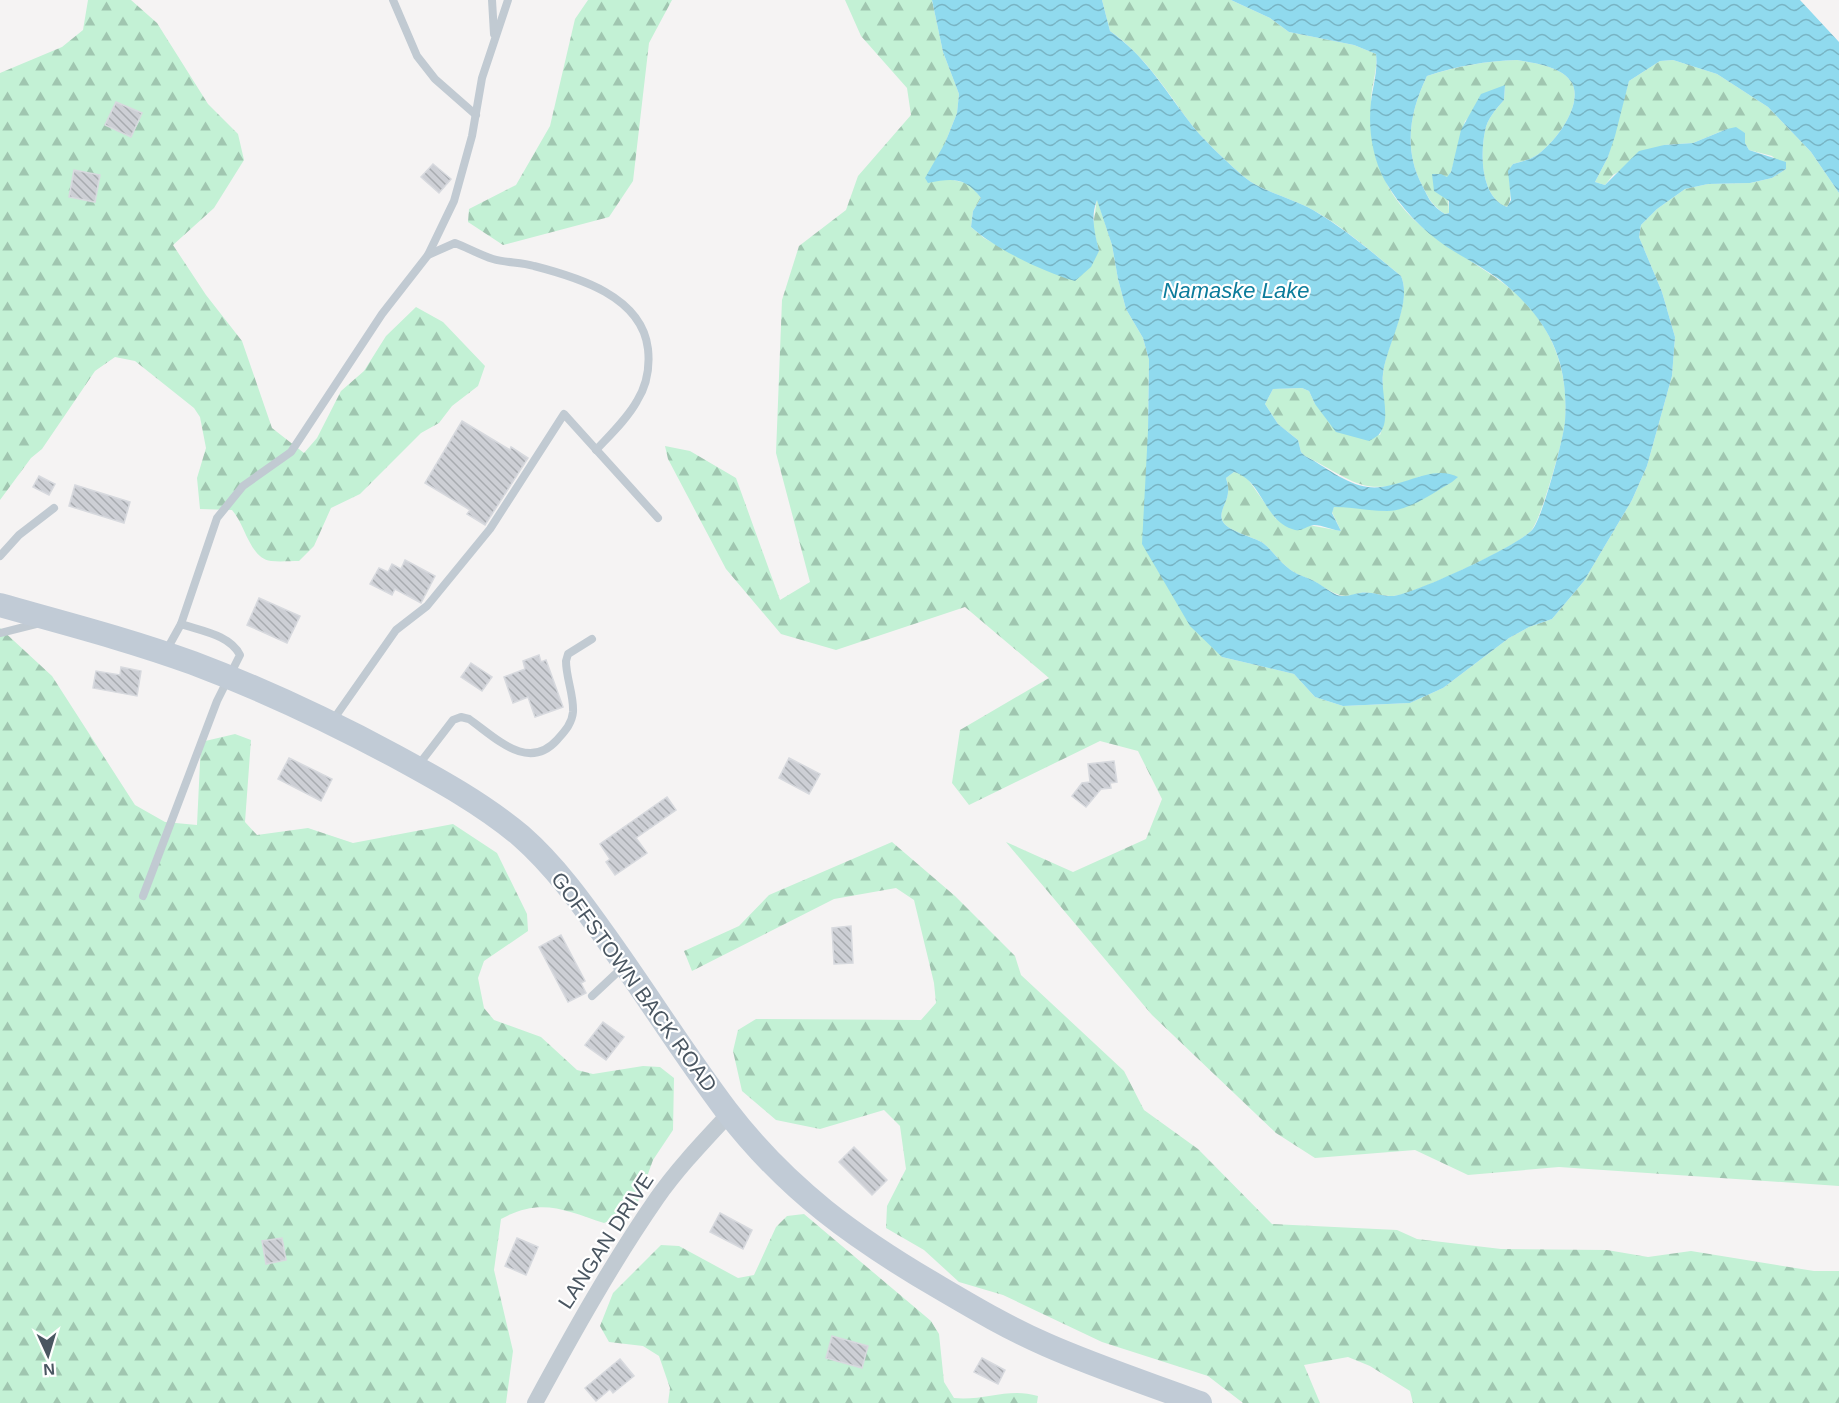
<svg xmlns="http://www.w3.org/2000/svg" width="1839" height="1403" viewBox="0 0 1839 1403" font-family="Helvetica,sans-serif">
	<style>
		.forest { fill: url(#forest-firs) }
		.water { fill: url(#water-waves); fill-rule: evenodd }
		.building { fill: url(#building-back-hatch); stroke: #d7d9de; stroke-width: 1.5 }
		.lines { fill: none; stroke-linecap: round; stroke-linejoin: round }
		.service { stroke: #c1cad2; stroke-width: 8 }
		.minor { stroke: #c1cad2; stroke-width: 16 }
		.secondary { stroke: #c1cbd6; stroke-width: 24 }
		.labels { text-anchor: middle; stroke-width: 4.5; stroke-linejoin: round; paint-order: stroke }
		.street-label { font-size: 21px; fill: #4a5661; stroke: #fff }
		.water-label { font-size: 22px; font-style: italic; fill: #0c7c9b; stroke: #fff }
	</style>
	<defs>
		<pattern id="forest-firs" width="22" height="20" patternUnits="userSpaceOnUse" patternTransform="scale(1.5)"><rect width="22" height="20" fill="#c3f1d5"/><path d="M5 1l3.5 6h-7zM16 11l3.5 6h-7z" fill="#a0c6b0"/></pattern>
		<pattern id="water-waves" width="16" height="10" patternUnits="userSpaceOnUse" patternTransform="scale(1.5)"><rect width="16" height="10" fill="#90daee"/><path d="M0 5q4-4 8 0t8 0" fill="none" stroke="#78b4c4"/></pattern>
		<pattern id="building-back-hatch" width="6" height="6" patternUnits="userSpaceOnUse" patternTransform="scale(1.5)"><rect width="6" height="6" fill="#cdcfd5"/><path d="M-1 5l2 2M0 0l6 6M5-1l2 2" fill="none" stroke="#a8abb0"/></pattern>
	</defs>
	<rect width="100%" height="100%" fill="#f5f3f3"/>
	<g class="forest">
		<path d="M88,0H131L157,23L208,104L238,134L244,160L214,208L173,245L206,295L242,341L272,428L304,453L317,438L341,391L364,371L386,336L416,307L443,322L485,366L478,386L452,406L439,423L421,433L360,494L331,508L314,546L299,561C290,561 280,562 271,561C250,559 245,524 232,510L200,509L197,478L206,448L200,417L194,408L135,361L115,357L95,371L42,449L31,458L0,500V73L62,47L83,30Z"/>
		<path d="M588,0H672L649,43L633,181L609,217L503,245L468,222L469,209L516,185L550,126L575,19Z"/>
		<path d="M845,0H932L943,52L959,94L957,113L945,143L949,179L970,184L981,198L973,211L971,227L984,238L1015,255L1099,252L1093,226L1097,199L1112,245L1118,279L1126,309L1143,338L1149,360L1148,431L1222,657L1294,674L1315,697L1343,706L1410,703L1443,688L1509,638L1529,627L1552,619L1584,581L1632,500L1647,466L1672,376L1675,337L1662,292L1639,237L1641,225L1657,209L1685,189L1708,184L1750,183L1772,178L1786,169L1772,156L1749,150L1745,143V133L1727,129L1693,143L1664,145L1613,175L1605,185L1595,182L1608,157L1629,81L1660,61L1673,60L1717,74L1768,107L1811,152L1839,193V1186L1559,1167L1468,1175L1415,1150L1315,1158L1276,1133L1152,1015L1006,842L1073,872L1146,839L1162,799L1138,751L1100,741L969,805L952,783L960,730L1049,678L965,607L836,650L781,634L726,569L668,459L665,446L690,451L736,478L780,600L810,582L776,453L782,300L799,246L846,210L858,176L911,115L907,88L861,36Z"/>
		<path d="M1102,0H1231L1270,18L1289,32L1354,45L1376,54C1378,71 1371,85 1371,102C1371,111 1382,174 1386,182C1408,228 1457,250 1496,278C1546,312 1570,362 1565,422C1564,438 1541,520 1531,531C1515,547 1416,594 1393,596C1382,597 1371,591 1360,593C1351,595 1346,598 1337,594C1328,591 1320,584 1312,580C1302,576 1295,574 1287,567C1278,560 1272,550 1263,543C1254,537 1226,531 1222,520C1219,510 1228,501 1228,492C1229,488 1227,482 1226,478L1234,472L1245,475L1276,519L1341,531L1332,512L1334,507H1353L1388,511L1421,476C1364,500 1354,480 1305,456L1301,452L1298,440L1278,424L1265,404L1273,389L1302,388L1309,391L1315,404L1380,435C1388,415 1381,397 1383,375C1385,346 1413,303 1401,276C1372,252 1345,228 1313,210C1290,197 1262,192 1243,176C1228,163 1199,136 1188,120C1164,87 1144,55 1110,31Z"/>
		<path d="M1517,60C1534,63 1562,66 1572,83C1583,104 1558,138 1542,151C1534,159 1523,161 1513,164C1504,178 1516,193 1507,207C1481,197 1480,155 1485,131C1487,119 1496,109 1504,100L1505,86L1465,121L1451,172L1447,178L1449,213L1445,214C1432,205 1429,199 1422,185C1403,149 1410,111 1427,76C1457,66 1487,61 1517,60Z"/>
		<path d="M0,628L52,676L135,805L165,822L197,825L201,742L235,734L251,740L245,822L257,835L308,828L353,843L453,824L497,853L527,914L528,931L484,961L478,978L484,1008L494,1020L541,1037L577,1070L593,1074L643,1066L660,1067L674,1078L673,1130L653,1160L635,1210L604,1223C565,1210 540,1197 501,1219L494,1270L513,1351L506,1403H0Z"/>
		<path d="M892,842L955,896L1015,956L1021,975L1124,1071L1144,1110L1198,1149L1272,1224L1397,1230L1417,1239L1501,1249L1607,1250L1648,1257L1691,1251L1814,1271H1839V1403H1413L1410,1391L1370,1366L1348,1357L1304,1365L1320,1403H1243L1208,1376L1102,1342L1003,1295L959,1282L924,1250L886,1228L887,1206L906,1169L900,1126L884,1110L820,1129L776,1120L742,1091L733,1051L738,1030L756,1019L921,1020L936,1003L934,983L914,900L896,888L834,899L692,971L684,951L739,926L769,895Z"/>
		<path d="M804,1214L931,1321L939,1334L944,1382L954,1398C985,1401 1009,1387 1038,1396L1037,1403H668L670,1388L659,1356L643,1346L609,1342L600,1326L613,1293L661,1245L679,1246L738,1278L754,1275L776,1227L787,1216Z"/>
	</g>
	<path class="water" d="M932,0H1102L1110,31C1145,56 1163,87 1188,120C1199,136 1228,163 1243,176C1262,192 1290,197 1313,210C1345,229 1372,252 1401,276C1413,303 1386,346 1383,374C1381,391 1388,409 1384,425C1381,434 1377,437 1369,441L1336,432L1315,404L1309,391L1302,388L1273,389L1265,404L1278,424L1298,440L1301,452L1305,456C1325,466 1345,484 1368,487C1399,491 1431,463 1458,477L1452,482C1433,493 1409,511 1387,511C1369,511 1352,507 1334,507L1332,513L1341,531C1333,530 1322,525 1314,525C1305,526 1302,533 1292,529C1264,520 1262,480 1234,472L1226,478C1227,482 1229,488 1228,492C1228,501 1219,511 1222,520C1226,531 1254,537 1263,543C1272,550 1278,560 1287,567C1295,574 1303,576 1312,580C1321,584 1328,591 1337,595C1346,598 1352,594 1360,593C1371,591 1383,597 1394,596C1416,593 1516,547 1532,530C1542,520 1564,437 1565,421C1569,359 1548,319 1500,280C1484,268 1464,258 1447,247C1422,230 1400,207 1385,181C1372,157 1368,128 1371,102C1373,85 1378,71 1376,54L1354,45L1289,32L1270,18L1231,0H1222H1800L1839,42V193L1811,152L1768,107L1717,74L1673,60L1660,61L1629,81L1615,136L1608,157L1595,182L1605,185L1639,151L1664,145L1693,143L1727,129L1736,127L1745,133V143L1749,150L1786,162V169L1772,178L1750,183L1708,184L1685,189L1657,209L1641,225L1639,237L1662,292L1675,337L1672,376L1647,466L1632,500L1584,581L1552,619L1529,627L1509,638L1443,688L1410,703L1343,706L1315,697L1294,674L1222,657L1190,626L1142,544L1148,431L1149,360L1143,338L1126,309L1118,279L1112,245L1097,200C1090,217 1095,234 1099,251L1091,267L1075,281C1042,271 997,250 971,227L973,211L981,198C965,177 953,178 928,183L925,178L945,143L957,113L959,94L943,52ZM1517,60C1534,63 1562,66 1572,83C1583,104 1558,138 1542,151C1534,159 1523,161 1513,164L1508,171L1511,200L1507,207C1481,197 1480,155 1485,131C1487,119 1496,109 1504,100L1505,85L1481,94L1461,130L1451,172L1447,177L1441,174H1432L1434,191L1449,201V213L1445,214C1431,205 1429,199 1422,185C1403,149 1410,111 1427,76C1456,66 1487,61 1517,60Z"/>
	<g class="building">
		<path d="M116,102L142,113L131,137L105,125Z"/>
		<path d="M433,164L451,179L439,193L421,177Z"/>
		<path d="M74,170L100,175L95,202L69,197Z"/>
		<path d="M462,421L510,450L511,447L528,458L485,525L467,514L470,510L425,483Z"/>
		<path d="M39,476L55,484L49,495L33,487Z"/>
		<path d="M75,485L130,502L124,523L69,506Z"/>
		<path d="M405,560L435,576L421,603L395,589L392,595L370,584L379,568L388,572L392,564L401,569Z"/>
		<path d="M259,598L300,616L287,643L247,625Z"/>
		<path d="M539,655L541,662L546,660L563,707L535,717L528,697L513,703L504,677L525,669L523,661Z"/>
		<path d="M471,663L492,677L482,691L461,677Z"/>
		<path d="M121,667L141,671L137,696L93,688L96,671L120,675Z"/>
		<path d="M289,758L332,779L321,801L278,779Z"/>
		<path d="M789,758L820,774L809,794L779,778Z"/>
		<path d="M1114,761L1117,782L1110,783L1111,788L1101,789L1086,807L1072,796L1082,783L1090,782L1088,764Z"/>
		<path d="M667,797L676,810L636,838L647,853L615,875L606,862L610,859L600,844Z"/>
		<path d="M851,926L853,963L834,964L832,928Z"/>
		<path d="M561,935L585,981L581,983L586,993L568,1002L539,947Z"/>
		<path d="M603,1022L624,1037L606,1060L585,1045Z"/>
		<path d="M854,1147L887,1180L872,1195L839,1162Z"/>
		<path d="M720,1213L752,1230L743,1249L710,1232Z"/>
		<path d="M282,1238L286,1260L266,1264L262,1241Z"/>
		<path d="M517,1238L538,1247L526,1275L505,1266Z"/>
		<path d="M832,1336L868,1346L862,1368L826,1358Z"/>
		<path d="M982,1358L1005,1370L998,1384L974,1372Z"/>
		<path d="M620,1359L634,1376L613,1393L610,1389L596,1401L585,1388Z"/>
	</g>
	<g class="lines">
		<g class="service">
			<path d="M393,0L417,56L435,79L476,115"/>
			<path d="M492,0L494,34"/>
			<path d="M428,255L454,201L472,136L482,78L508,0"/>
			<path d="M0,556L19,535L54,508"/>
			<path d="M181,624L217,518L243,486L291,452L382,314L428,255L455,243C468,248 480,255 493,259C506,263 521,262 534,266C577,277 642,296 648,349C650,368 647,385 637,401C627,419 610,435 596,450"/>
			<path d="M0,633L40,623"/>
			<path d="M333,720L396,630L427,606L490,529L564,414L658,518"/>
			<path d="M417,767L453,720L461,717L469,719C496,738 528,772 557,740C564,732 572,724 573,712C574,695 566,678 566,661L568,654L592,639"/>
			<path d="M143,896L217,701L240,655C230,635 202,631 181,624L166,651"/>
			<path d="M592,996L623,967"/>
		</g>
		<path class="minor" d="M535,1403C573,1333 612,1263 657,1198C678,1168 704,1141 729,1114"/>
		<path class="secondary" d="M0,605C64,623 130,640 193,663C262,689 330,721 395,756C439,780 483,804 521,836C554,865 581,902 607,939C647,995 684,1054 726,1110C787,1190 856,1239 942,1289C976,1309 1010,1329 1047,1345C1097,1367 1149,1384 1200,1403"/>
	</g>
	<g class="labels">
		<g class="street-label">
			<text transform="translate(634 982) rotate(54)" y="7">GOFFSTOWN BACK ROAD</text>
			<text transform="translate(606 1241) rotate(-57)" y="7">LANGAN DRIVE</text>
		</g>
		<g class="water-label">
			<text x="1236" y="298">Namaske Lake</text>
		</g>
	</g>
	<g transform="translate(48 1355) rotate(176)" stroke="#ffffff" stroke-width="4.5" paint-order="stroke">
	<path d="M0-4.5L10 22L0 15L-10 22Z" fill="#4a5661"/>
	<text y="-9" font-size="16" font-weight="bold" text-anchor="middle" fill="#4a5661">N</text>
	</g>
</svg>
